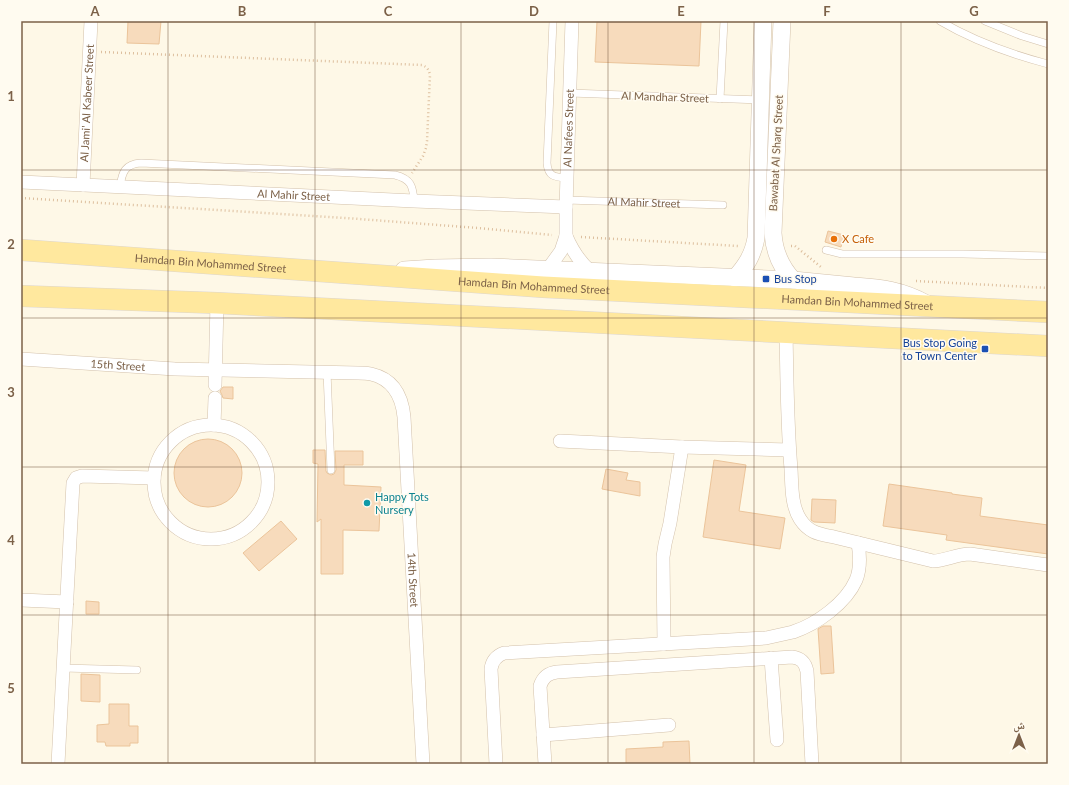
<svg xmlns="http://www.w3.org/2000/svg" width="1069" height="785" viewBox="0 0 1069 785" font-family="Lato,'Noto Naskh Arabic',sans-serif">
	<style>
		.building { fill: #f7dbbc; stroke: #ebc49a }
		.lines { fill: none; stroke-linecap: round; stroke-linejoin: round }
		.service-casing { stroke: #d3c1ab; stroke-width: 8 }
		.minor-casing { stroke: #d3c1ab; stroke-width: 14 }
		.tertiary-casing { stroke: #d3c1ab; stroke-width: 18 }
		.primary-casing { stroke: #ddd6cf; stroke-width: 22 }
		.path { stroke: #ddbf9e; stroke-width: 2.5; stroke-dasharray: 1 3; stroke-linecap: butt }
		.service { stroke: #fff; stroke-width: 7 }
		.minor { stroke: #fff; stroke-width: 13 }
		.tertiary { stroke: #fff; stroke-width: 17 }
		.primary { stroke: #ffe89e; stroke-width: 21 }
		.grid { fill: none; stroke: #7c6148; stroke-width: 1; stroke-opacity: 0.55 }
		.food-dot { fill: #e8710a; stroke: #fffbf0; stroke-width: 1.5 }
		.transit-dot { fill: #1a4fb4; stroke: #fffbf0; stroke-width: 1.5 }
		.culture-dot { fill: #0f9aa8; stroke: #fffbf0; stroke-width: 1.5 }
		.labels { text-anchor: middle; stroke-width: 3; stroke-linejoin: round; paint-order: stroke }
		.street-label { font-size: 11px; fill: #7c6148; stroke: #fffbf0 }
		.food-label { font-size: 11px; fill: #c56008; stroke: #fffbf0; text-anchor: start }
		.transit-label { font-size: 11px; fill: #164399; stroke: #fffbf0; text-anchor: start }
		.culture-label { font-size: 11px; fill: #0d838f; stroke: #fffbf0; text-anchor: start }
		.neatline { fill: none; stroke: #7c6148; stroke-width: 1.5 }
		.grid-label { font-size: 13px; text-anchor: middle; font-weight: bold; fill: #7c6148 }
	</style>
	<rect width="100%" height="100%" fill="#fef8e7"/>
	<g class="building">
		<path d="M128,21H161L159,44L127,43Z"/>
		<path d="M597,21H701L699,66L595,62Z"/>
		<path d="M828,231L844,235L841,247L825,242Z"/>
		<path d="M223,387H233V399L223,398L222,395L220,391Z"/>
		<circle cx="208" cy="473" r="34"/>
		<path d="M313,450H325L326,471L327,473L331,475L334,474L336,470L335,451H363V465H344V485L381,487L379,531L343,530V574H321V519L317,522L318,464L313,463Z"/>
		<path d="M714,460L746,465L739,511L785,518L780,549L703,537Z"/>
		<path d="M606,469L628,473L626,480L640,482V496L602,489Z"/>
		<path d="M889,484L952,493V494L982,498L980,516L1048,525V554L946,540L947,535L883,526Z"/>
		<path d="M812,499L836,500L835,523L814,522L811,520Z"/>
		<path d="M281,521L297,539L259,571L243,553Z"/>
		<path d="M86,601L99,602V614H86Z"/>
		<path d="M823,626H831L834,673L821,674L818,629Z"/>
		<path d="M81,674L100,675V702L81,701Z"/>
		<path d="M109,704H129V726H138V743H130V746H106L105,742H97V725L109,724Z"/>
		<path d="M689,741L690,764H626V749L663,747V742Z"/>
	</g>
	<g class="lines">
		<g class="service-casing">
			<g id="service">
				<path d="M553,21L547,163C548,177 555,177 567,178"/>
				<path d="M940,21C974,41 1010,54 1048,64"/>
				<path d="M985,21L1022,36L1048,44"/>
				<path d="M570,93L761,100"/>
				<path d="M720,99L724,21"/>
				<path d="M120,187C122,172 125,164 141,163L395,175C411,179 413,186 414,201"/>
				<path id="s1" d="M566,200L723,205"/>
				<path d="M826,250L842,254H963L1048,256"/>
				<path d="M327,372L331,470"/>
				<path d="M63,668L137,670"/>
			</g>
		</g>
		<g class="minor-casing">
			<g id="minor">
				<path id="s2" d="M21,182L414,201L566,207"/>
				<path id="s3" d="M83,185L91,21"/>
				<path d="M566,236C572,250 579,261 590,271"/>
				<path id="s4" d="M548,269L561,251L566,236V207L572,21"/>
				<path d="M786,332C787,378 787,423 791,469C792,485 791,505 800,519C809,533 819,534 834,537L933,561C946,561 956,554 970,554L1048,565"/>
				<path id="s5" d="M21,359L175,369L358,373C362,373 367,373 371,374C393,379 402,396 404,417L423,764"/>
				<path d="M215,385L217,303"/>
				<path d="M214,425L215,398"/>
				<circle cx="211" cy="482" r="57"/>
				<path d="M560,441L682,447L789,450"/>
				<path d="M21,600L67,602"/>
				<path d="M664,644L663,557L665,544L670,523L682,447"/>
				<path d="M771,658L777,740"/>
				<path d="M543,735L669,725"/>
				<path d="M58,764L73,483L76,478L82,476L154,478"/>
				<path d="M496,764L491,669C492,661 496,656 504,653L766,638C775,636 784,634 793,632C817,624 846,603 856,580C861,568 860,555 858,543"/>
				<path d="M545,764L540,686C543,677 548,673 557,672L792,657C801,658 805,662 807,671L812,764"/>
			</g>
		</g>
		<g class="tertiary-casing">
			<g id="tertiary">
				<path d="M782,21L773,233C774,251 780,266 793,280"/>
				<path d="M404,270L435,268L491,267L793,280C813,282 833,284 854,286C882,288 902,290 927,304"/>
				<path d="M735,278C746,266 753,255 756,238L763,21"/>
			</g>
		</g>
		<g class="primary-casing">
			<g id="primary">
				<path id="s6" d="M21,250L543,287L1048,312"/>
				<path d="M21,296L217,303L1048,346"/>
			</g>
		</g>
		<g class="path">
			<path d="M101,52L422,65C427,67 429,70 430,75L427,141L426,148L423,156L412,173"/>
			<path d="M21,198L346,218L478,228L552,235"/>
			<path d="M581,237L738,246"/>
			<path d="M791,246H795L821,267"/>
			<path d="M916,281L1048,288"/>
		</g>
		<use href="#service" class="service"/>
		<use href="#minor" class="minor"/>
		<use href="#tertiary" class="tertiary"/>
		<use href="#primary" class="primary"/>
	</g>
	<path class="grid" d="M168,21V764M315,21V764M461,21V764M608,21V764M754,21V764M901,21V764M21,170H1048M21,318H1048M21,467H1048M21,615H1048"/>
	<circle class="food-dot" cx="834" cy="239" r="4"/>
	<g class="transit-dot">
		<rect x="762" y="275" width="8" height="8" rx="2"/>
		<rect x="981" y="345" width="8" height="8" rx="2"/>
	</g>
	<circle class="culture-dot" cx="367" cy="503" r="4"/>
	<g class="labels">
		<g class="street-label">
			<text transform="translate(665 97) rotate(2)" y="4">Al Mandhar Street</text>
			<text dy="4" stroke="none"><textPath href="#s3" startOffset="82">Al Jami' Al Kabeer Street</textPath></text>
			<text dy="4" stroke="none"><textPath href="#s4" startOffset="146">Al Nafees Street</textPath></text>
			<text transform="translate(776 153) rotate(-87)" y="4">Bawabat Al Sharq Street</text>
			<text dy="4" stroke="none"><textPath href="#s2" startOffset="273">Al Mahir Street</textPath></text>
			<text dy="4" stroke="none"><textPath href="#s1" startOffset="78">Al Mahir Street</textPath></text>
			<text dy="4" stroke="none"><textPath href="#s6" startOffset="190">Hamdan Bin Mohammed Street</textPath></text>
			<text dy="4" stroke="none"><textPath href="#s6" startOffset="514">Hamdan Bin Mohammed Street</textPath></text>
			<text dy="4" stroke="none"><textPath href="#s6" startOffset="838">Hamdan Bin Mohammed Street</textPath></text>
			<text dy="4" stroke="none"><textPath href="#s5" startOffset="97">15th Street</textPath></text>
			<text dy="4" stroke="none"><textPath href="#s5" startOffset="572">14th Street</textPath></text>
		</g>
		<g class="food-label">
			<text x="842" y="243">X Cafe</text>
		</g>
		<g class="transit-label">
			<text x="774" y="283">Bus Stop</text>
			<text x="977" y="347" text-anchor="end">Bus Stop Going<tspan x="977" dy="13">to Town Center</tspan></text>
		</g>
		<g class="culture-label">
			<text x="375" y="501">Happy Tots<tspan x="375" dy="13">Nursery</tspan></text>
		</g>
	</g>
	<rect width="1069" height="785" fill="none" stroke="#fffbf0" stroke-width="44"/>
	<g transform="translate(1019 735)" stroke="#fffbf0" stroke-width="3" paint-order="stroke">
	<path d="M0-3L7 15L0 10L-7 15Z" fill="#7c6148"/>
	<text y="-6" font-size="11" font-weight="bold" text-anchor="middle" fill="#7c6148">ش</text>
	</g>
	<rect x="22" y="22" width="1025" height="741" class="neatline"/>
	<g class="grid-label">
		<text x="95" y="16">A</text>
		<text x="242" y="16">B</text>
		<text x="388" y="16">C</text>
		<text x="534" y="16">D</text>
		<text x="681" y="16">E</text>
		<text x="827" y="16">F</text>
		<text x="974" y="16">G</text>
		<text x="11" y="101">1</text>
		<text x="11" y="249">2</text>
		<text x="11" y="397">3</text>
		<text x="11" y="545">4</text>
		<text x="11" y="693">5</text>
	</g>
</svg>
